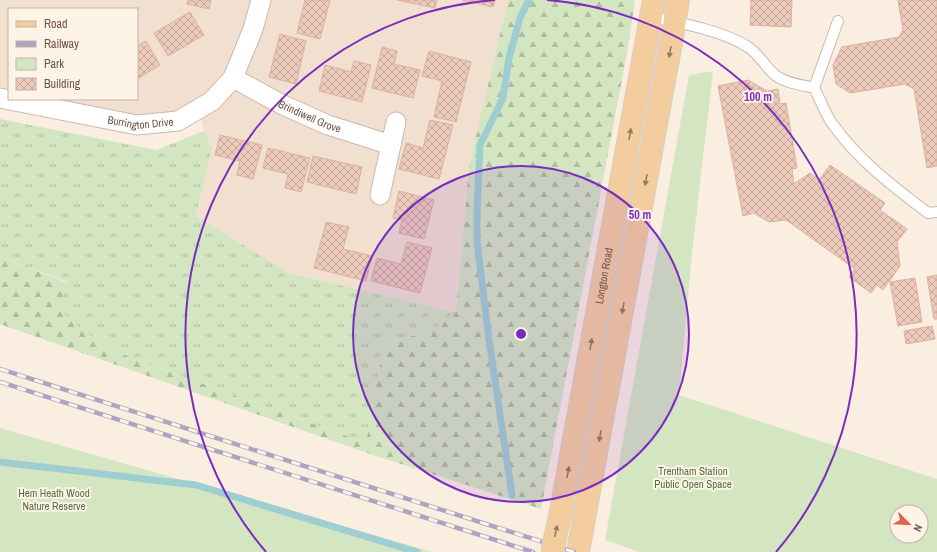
<svg xmlns="http://www.w3.org/2000/svg" width="937" height="552" viewBox="0 0 937 552" font-family="'Archivo Narrow',sans-serif">
	<style>
		.residential { fill: #f1e0d0; fill-rule: evenodd }
		.grass { fill: url(#grass-tufts) }
		.forest { fill: url(#forest-firs) }
		.park { fill: #d3e6c1; fill-rule: evenodd }
		.lines { fill: none; stroke-linecap: round; stroke-linejoin: round }
		.stream { stroke: #9fced2; stroke-width: 7 }
		.building { fill: url(#building-cross-hatch); stroke: #deb19d }
		.lane-casing { stroke: #ccb8ac; stroke-width: 12 }
		.street-casing { stroke: #ccb8ac; stroke-width: 21 }
		.primary-casing { stroke: #d7cfcc; stroke-width: 24 }
		.lane { stroke: #fff; stroke-width: 10 }
		.street { stroke: #fff; stroke-width: 19 }
		.primary { stroke: #f4cd9e; stroke-width: 22 }
		.rail-casing { stroke: #b0a2c1; stroke-width: 4.5 }
		.rail { stroke: #fdf3e7; stroke-width: 3; stroke-dasharray: 9; stroke-linecap: butt }
		.primary-bridge-casing { stroke: #d7cfcc; stroke-width: 24; stroke-linecap: butt }
		.primary-bridge { stroke: #f4cd9e; stroke-width: 22 }
		.oneway { fill: #977863 }
		.ring { fill: none; stroke: #7b2cbf; stroke-width: 2 }
		.labels { text-anchor: middle; stroke-width: 4; stroke-linejoin: round; paint-order: stroke }
		.street-label { font-size: 11px; fill: #6f544a; stroke: #fdf3e7 }
		.park-label { font-size: 11px; fill: #557443; stroke: #fdf3e7 }
		.centre { fill: #7b2cbf; stroke: #fdf3e7; stroke-width: 2 }
		.ring-label { font-size: 12px; text-anchor: middle; font-weight: bold; fill: #7b2cbf; stroke: #fdf3e7; stroke-width: 4; stroke-linejoin: round; paint-order: stroke }
	</style>
	<defs>
		<pattern id="grass-tufts" width="24" height="20" patternUnits="userSpaceOnUse"><rect width="24" height="20" fill="#d3e6c1"/><path d="M3 7l-1-3M5 7V3M7 7l1-3M15 17l-1-3M17 17v-4M19 17l1-3" fill="none" stroke="#afbd9f"/></pattern>
		<pattern id="forest-firs" width="22" height="20" patternUnits="userSpaceOnUse"><rect width="22" height="20" fill="#d3e6c1"/><path d="M5 1l3.5 6h-7zM16 11l3.5 6h-7z" fill="#afbd9f"/></pattern>
		<pattern id="building-cross-hatch" width="8" height="8" patternUnits="userSpaceOnUse"><rect width="8" height="8" fill="#edcbbb"/><path d="M0 0l8 8M0 8l8-8" fill="none" stroke="#c4a79a"/></pattern>
	</defs>
	<rect width="100%" height="100%" fill="#faeee1"/>
	<path class="residential" d="M0,0H508L469,166L456,312L289,273L196,216L212,148L204,131L199,111L178,121L0,98ZM9,9H137V99H9Z"/>
	<path class="grass" d="M0,119L156,150L204,131L212,148L196,216L289,273L456,312L429,332L384,343L366,443L134,359L103,345L79,327L57,308L68,282L0,257Z"/>
	<path class="forest" d="M508,0H635L627,53L541,509L370,454L0,324V257L68,283L57,308L79,327L103,345L134,359L366,443L384,343L429,332L456,312L469,166Z"/>
	<g class="park">
		<path d="M713,71L692,253L679,395L937,479V552H640L605,540L689,75ZM897,512H921V536H897Z"/>
		<path d="M0,428L433,552H0Z"/>
	</g>
	<g class="lines">
		<g class="stream">
			<path d="M0,462L196,485L417,552"/>
			<path d="M512,495L489,340L477,242V212L480,145L503,98L509,58L520,18L529,0"/>
		</g>
	</g>
	<g class="building">
		<path d="M188,0H211L209,9L187,4Z"/>
		<path d="M305,0H330L320,39L297,33Z"/>
		<path d="M397,0H437L435,8Z"/>
		<path d="M462,0H495L493,7Z"/>
		<path d="M751,0H792L791,27L750,25Z"/>
		<path d="M898,0H937V166L927,168L914,89L905,84L850,93L836,84L833,65L842,47L899,37L903,30Z"/>
		<path d="M190,12L204,35L168,56L154,33Z"/>
		<path d="M280,34L306,41L296,84L269,77Z"/>
		<path d="M146,41L160,65L137,79V46Z"/>
		<path d="M382,47L397,51L394,64L420,70L413,98L372,88Z"/>
		<path d="M429,51L471,62L456,122L434,117L442,81L422,76Z"/>
		<path d="M354,61L371,65L362,102L319,91L325,65L351,72Z"/>
		<path d="M748,80L767,91L778,89L780,104L786,103L797,168L792,169L794,184L810,173L819,180L830,165L885,203L880,210L907,229L897,242L900,266L883,290L877,285L871,293L849,277L855,269L786,220L769,222L754,213L743,216L718,86Z"/>
		<path d="M430,120L453,125L439,179L399,169L406,143L423,148Z"/>
		<path d="M220,135L262,145L253,179L237,175L240,161L215,155Z"/>
		<path d="M268,148L310,158L301,192L285,188L288,174L263,168Z"/>
		<path d="M313,156L362,167L356,194L307,182Z"/>
		<path d="M399,191L434,200L424,239L399,233L402,220L393,218Z"/>
		<path d="M326,222L349,227L343,249L372,256L366,281L314,268Z"/>
		<path d="M407,242L432,248L420,293L371,281L377,258L401,264Z"/>
		<path d="M937,275V319H934L927,277Z"/>
		<path d="M915,278L922,322L898,326L890,282Z"/>
		<path d="M932,326L935,339L906,344L904,331Z"/>
	</g>
	<g class="lines">
		<g class="lane-casing">
			<g id="lane">
				<path d="M651,17C681,23 724,31 748,47C758,53 765,66 774,74C784,83 802,85 814,88C821,100 825,115 834,126C859,161 894,187 928,213L937,212"/>
				<path d="M814,88L838,21"/>
			</g>
		</g>
		<g class="street-casing">
			<g id="street">
				<path id="s1" d="M233,78L283,105L328,125L391,145"/>
				<path id="s2" d="M0,98L137,125L178,121L212,101L233,78L253,29L261,0"/>
				<path d="M380,195L396,122"/>
			</g>
		</g>
		<g class="primary-casing">
			<g id="primary">
				<path id="s3" d="M561,511L654,0"/>
				<path d="M578,552L674,26L678,0"/>
			</g>
		</g>
		<use href="#lane" class="lane"/>
		<use href="#street" class="street"/>
		<use href="#primary" class="primary"/>
		<g class="rail-casing">
			<g id="rail">
				<path d="M0,369L574,552"/>
				<path d="M0,382L533,552"/>
			</g>
		</g>
		<use href="#rail" class="rail"/>
		<g class="primary-bridge-casing">
			<path id="primary-bridge" d="M552,552L561,511"/>
		</g>
		<use href="#primary-bridge" class="primary-bridge"/>
	</g>
	<defs><path id="oneway-solid" d="M-6-.8H1V-3.2L6.5 0L1 3.2V.8H-6Z"/></defs>
	<g class="oneway">
		<use href="#oneway-solid" transform="translate(670 52) rotate(100)"/>
		<use href="#oneway-solid" transform="translate(630 134) rotate(-80)"/>
		<use href="#oneway-solid" transform="translate(646 180) rotate(100)"/>
		<use href="#oneway-solid" transform="translate(623 308) rotate(100)"/>
		<use href="#oneway-solid" transform="translate(591 344) rotate(-80)"/>
		<use href="#oneway-solid" transform="translate(600 436) rotate(100)"/>
		<use href="#oneway-solid" transform="translate(568 472) rotate(-80)"/>
		<use href="#oneway-solid" transform="translate(556 531) rotate(-78)"/>
	</g>
	<circle cx="521" cy="334" r="168" fill="#7b2cbf" fill-opacity=".12"/>
	<g class="ring">
		<circle cx="521" cy="334" r="168"/>
		<path d="M266 552A335 335 0 0 1 495 0M547 0A335 335 0 0 1 776 552"/>
	</g>
	<g class="labels">
		<g class="street-label">
			<text dy="4" stroke="none"><textPath href="#s1" startOffset="86">Brindiwell Grove</textPath></text>
			<text dy="4" stroke="none"><textPath href="#s2" startOffset="143">Burrington Drive</textPath></text>
			<text dy="4" stroke="none"><textPath href="#s3" startOffset="239">Longton Road</textPath></text>
		</g>
		<g class="park-label">
			<text x="693" y="475">Trentham Station<tspan x="693" dy="13">Public Open Space</tspan></text>
			<text x="54" y="497">Hem Heath Wood<tspan x="54" dy="13">Nature Reserve</tspan></text>
		</g>
	</g>
	<circle cx="521" cy="334" r="6" class="centre"/>
	<g class="ring-label">
		<text x="758" y="101">100 m</text>
		<text x="640" y="219">50 m</text>
	</g>
	<rect x="8" y="8" width="130" height="92" fill="#fdf3e7" stroke="#c4b3a8"/>
	<rect x="16" y="21" width="20" height="6" fill="#f4cd9e" stroke="#c4b3a8"/>
	<text x="44" y="28" font-size="12" fill="#6f544a">Road</text>
	<rect x="16" y="41" width="20" height="6" fill="#b0a2c1" stroke="#c4b3a8"/>
	<text x="44" y="48" font-size="12" fill="#6f544a">Railway</text>
	<rect x="16" y="58" width="20" height="12" fill="#d3e6c1" stroke="#c4b3a8"/>
	<text x="44" y="68" font-size="12" fill="#6f544a">Park</text>
	<rect x="16" y="78" width="20" height="12" fill="url(#building-cross-hatch)" stroke="#c4b3a8"/>
	<text x="44" y="88" font-size="12" fill="#6f544a">Building</text>
	<g transform="translate(909 524) rotate(114)"><circle r="19" fill="#fdf3e7" stroke="#c4b3a8"/>
	<path d="M0-3L7 15L0 10L-7 15Z" fill="#db634f"/>
	<text y="-6" font-size="11" font-weight="bold" text-anchor="middle" fill="#6f544a">N</text>
	</g>
</svg>
